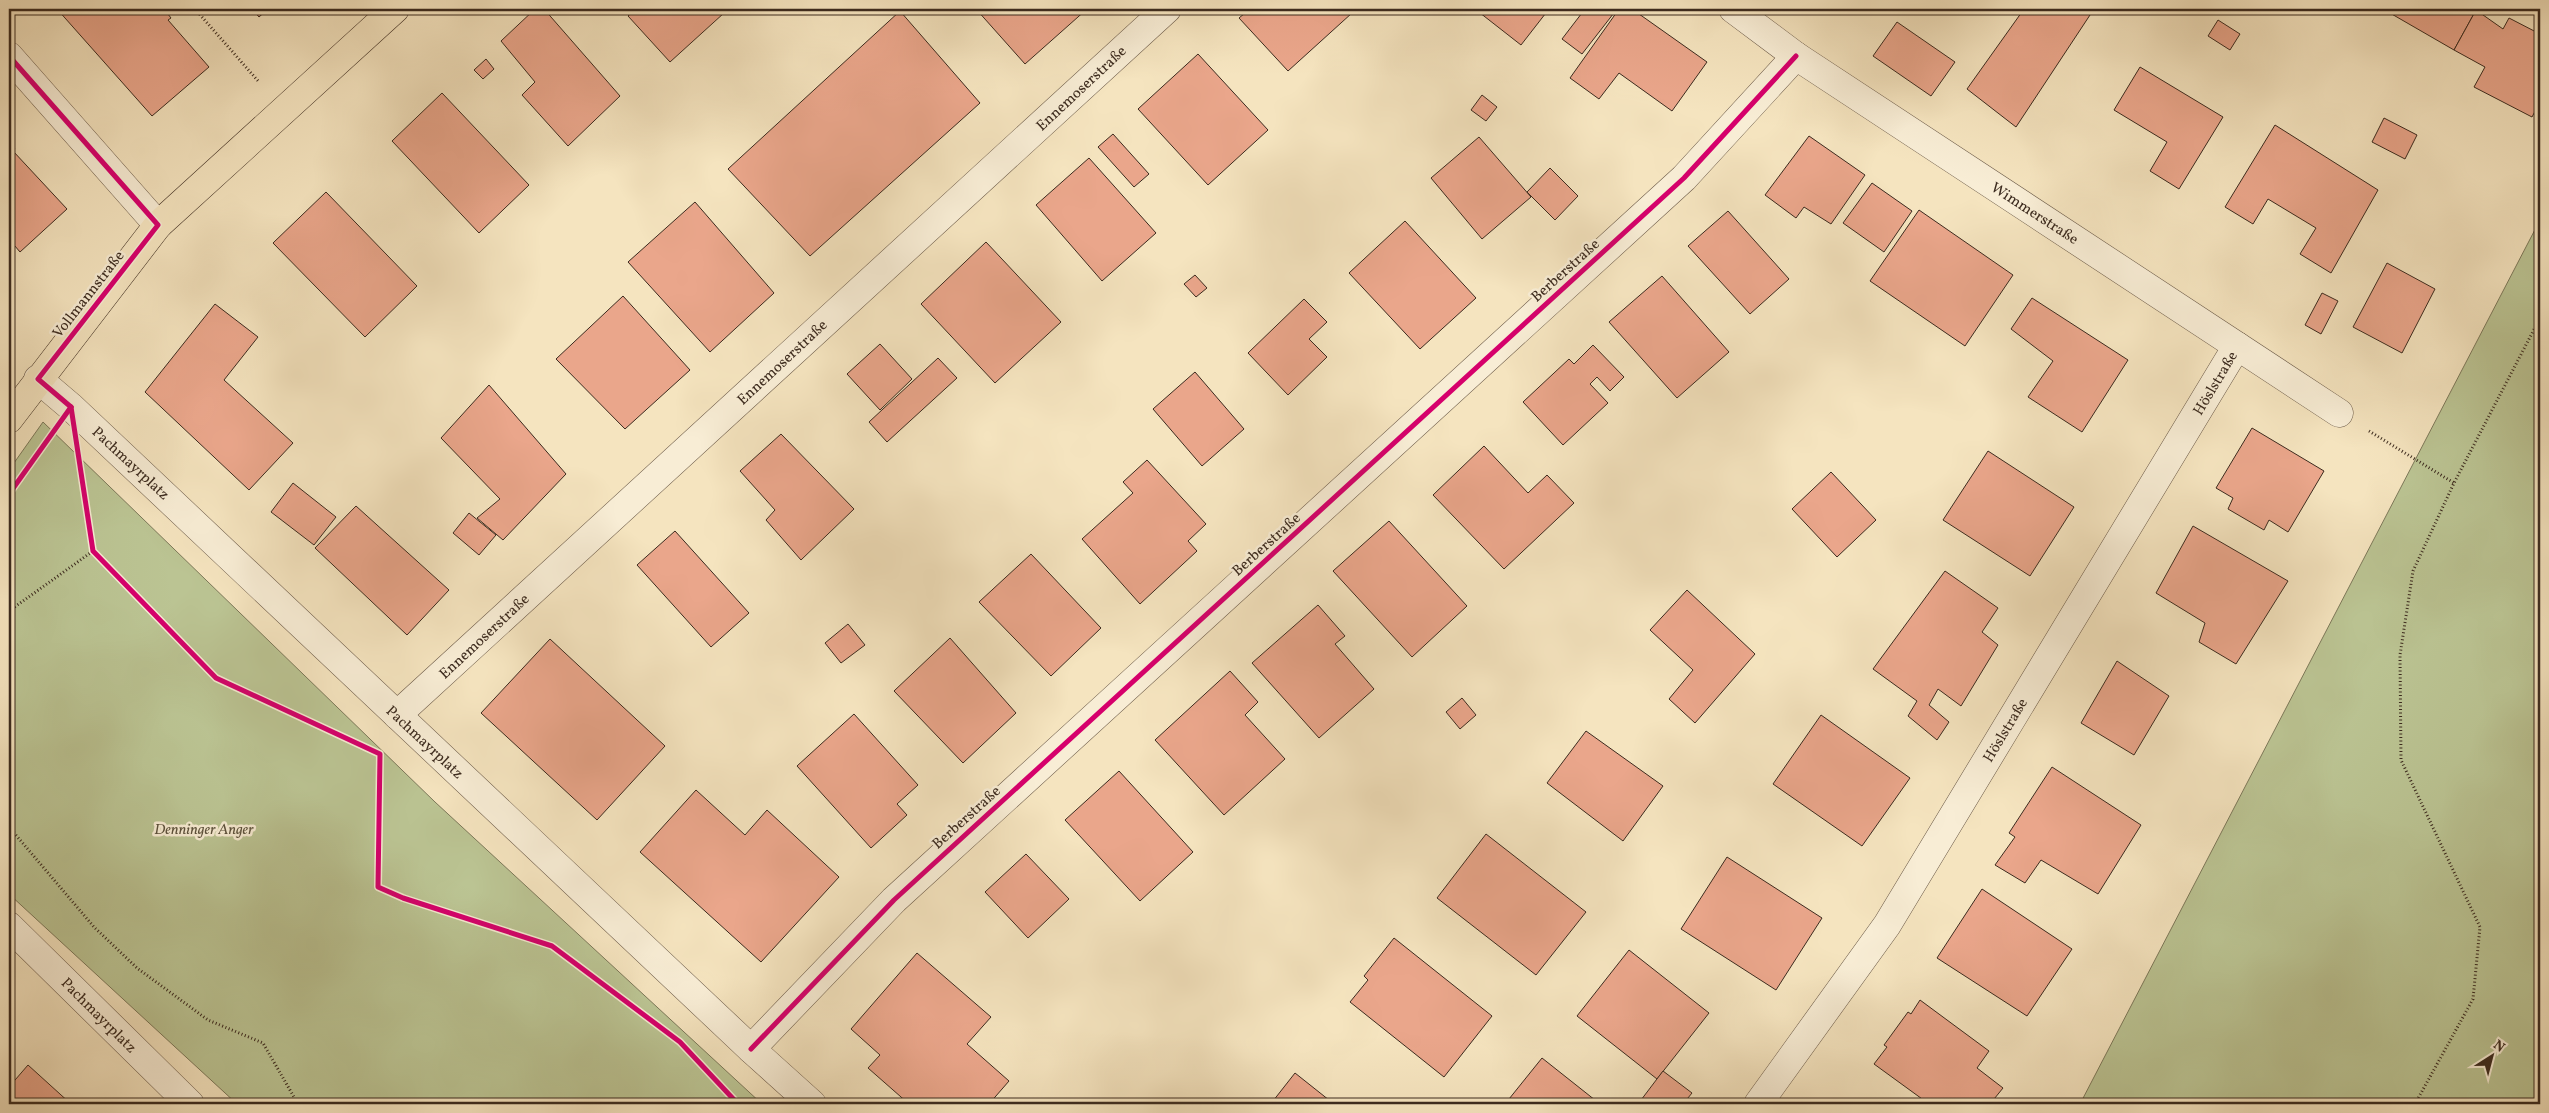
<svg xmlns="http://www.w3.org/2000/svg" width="2549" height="1113" viewBox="0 0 2549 1113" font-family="Vollkorn,serif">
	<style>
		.green { fill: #bbc493; stroke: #7c7859 }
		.building { fill: #eaa68b; stroke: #3c2b1f }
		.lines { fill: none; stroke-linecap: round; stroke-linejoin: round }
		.minor-casing { stroke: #6a5947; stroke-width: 29 }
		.major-casing { stroke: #3c2b1f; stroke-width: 29 }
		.path { stroke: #3c2b1f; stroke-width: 3; stroke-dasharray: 1 2.5; stroke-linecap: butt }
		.minor { stroke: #f8edd5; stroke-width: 28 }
		.major { stroke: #f5e4bf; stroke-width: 28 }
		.cycleway-casing { stroke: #f8edd5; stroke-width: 8 }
		.cycleway { stroke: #d6006c; stroke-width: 5 }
		.labels { text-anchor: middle; stroke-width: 5; stroke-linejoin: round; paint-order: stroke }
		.street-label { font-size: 15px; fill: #3c2b1f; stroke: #f8edd5 }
		.park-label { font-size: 15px; font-style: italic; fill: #5c513c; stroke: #f8edd5 }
	</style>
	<rect width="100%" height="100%" fill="#f5e4bf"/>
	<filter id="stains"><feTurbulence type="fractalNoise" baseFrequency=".004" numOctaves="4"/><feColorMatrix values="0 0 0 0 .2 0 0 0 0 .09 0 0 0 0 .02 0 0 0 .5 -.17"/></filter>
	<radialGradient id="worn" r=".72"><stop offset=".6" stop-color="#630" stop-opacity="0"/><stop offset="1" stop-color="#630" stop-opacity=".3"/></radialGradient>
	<g class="green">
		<path d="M2540,220V1104H2080Z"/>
		<path d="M43,422L435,802L762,1104H237L9,894V470Z"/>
	</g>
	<g class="building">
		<path d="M57,9H164L171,18L168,20L209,67L152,116Z"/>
		<path d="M252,9H268L259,17Z"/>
		<path d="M535,9H544L620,96L568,146L522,95L535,82L501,41Z"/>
		<path d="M636,9H721L724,13L670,62L628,16Z"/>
		<path d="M976,9H1087L1025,64Z"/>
		<path d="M1250,9H1349L1352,13L1288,71L1239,18Z"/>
		<path d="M1475,9H1549L1521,45Z"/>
		<path d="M1585,9H1617L1582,54L1562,39Z"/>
		<path d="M1619,9H1632L1707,62L1672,111L1619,73L1599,99L1570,78Z"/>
		<path d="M2024,9H2082L2090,15L2016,127L1967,89Z"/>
		<path d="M2383,9H2473L2476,10L2454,50Z"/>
		<path d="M2476,10L2503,29L2509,18L2540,34V102L2532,117L2474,87L2485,67L2454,50Z"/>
		<path d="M900,11L980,103L810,256L728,169Z"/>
		<path d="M2218,20L2240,34L2230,50L2208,36Z"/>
		<path d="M1897,22L1955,62L1931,96L1873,56Z"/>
		<path d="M1198,54L1268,130L1208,185L1138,109Z"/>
		<path d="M486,59L494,69L483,79L474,70Z"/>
		<path d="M2140,67L2223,117L2179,189L2150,171L2167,142L2114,110Z"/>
		<path d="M442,93L529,185L479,233L392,141Z"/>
		<path d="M1482,95L1497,107L1486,121L1471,110Z"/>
		<path d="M2384,118L2417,135L2405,159L2372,142Z"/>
		<path d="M2275,125L2378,190L2331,273L2300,254L2316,228L2268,199L2253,224L2225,207Z"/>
		<path d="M1113,134L1149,174L1134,187L1098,147Z"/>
		<path d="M1809,136L1865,175L1831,224L1804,207L1796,218L1765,195Z"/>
		<path d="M1479,137L1531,197L1482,239L1431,178Z"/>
		<path d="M9,142L15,149L9,154Z"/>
		<path d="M13,151L67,209L20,252L9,239V156Z"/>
		<path d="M1089,158L1156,233L1102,281L1036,205Z"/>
		<path d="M1550,168L1578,196L1555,220L1527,192Z"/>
		<path d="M1872,183L1912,211L1884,252L1843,223Z"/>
		<path d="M326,192L417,286L365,337L273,243Z"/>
		<path d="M695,202L774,293L710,352L628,262Z"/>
		<path d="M1919,210L2013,275L1965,346L1870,281Z"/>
		<path d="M1728,211L1789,279L1750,314L1688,246Z"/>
		<path d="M1405,221L1476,298L1420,349L1349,273Z"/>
		<path d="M986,242L1061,322L995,383L921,304Z"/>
		<path d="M2387,263L2435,289L2402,353L2353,327Z"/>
		<path d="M1195,275L1207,288L1196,297L1184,284Z"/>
		<path d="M1662,276L1729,352L1677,398L1609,322Z"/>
		<path d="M2322,293L2338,301L2321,334L2305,325Z"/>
		<path d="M623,296L690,370L625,429L556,359Z"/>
		<path d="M2032,298L2128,360L2082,432L2028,397L2053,361L2011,329Z"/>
		<path d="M1304,299L1327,322L1309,339L1327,357L1288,395L1248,353Z"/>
		<path d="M215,304L258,337L224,380L293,443L249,490L145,392Z"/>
		<path d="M880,344L912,379L880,410L847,374Z"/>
		<path d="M1593,345L1624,377L1610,391L1597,377L1590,384L1608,403L1563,445L1523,402L1569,359L1574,364Z"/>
		<path d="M938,358L957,378L887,442L869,422Z"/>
		<path d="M1195,372L1244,429L1202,466L1153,409Z"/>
		<path d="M489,385L566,474L503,540L477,518L500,499L441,438Z"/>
		<path d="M2252,428L2324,471L2288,532L2269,520L2264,530L2228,509L2233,498L2216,488Z"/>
		<path d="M781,434L854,509L801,560L766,520L775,510L740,471Z"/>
		<path d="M1484,446L1528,493L1547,475L1574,503L1504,569L1433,495Z"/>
		<path d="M1988,451L2074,507L2030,576L1943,520Z"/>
		<path d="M1147,460L1206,524L1188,541L1197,551L1140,604L1082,539L1133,493L1123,482Z"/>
		<path d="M1831,472L1876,520L1837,557L1792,509Z"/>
		<path d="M293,483L336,517L314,545L271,512Z"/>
		<path d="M356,506L449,590L407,635L315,548Z"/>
		<path d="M469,513L496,535L479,555L453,533Z"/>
		<path d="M1389,521L1467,606L1412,657L1333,571Z"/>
		<path d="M2193,526L2288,581L2236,664L2199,642L2205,623L2156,593Z"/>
		<path d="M675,531L749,613L711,647L637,565Z"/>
		<path d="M1031,554L1101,628L1051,676L979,602Z"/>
		<path d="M1945,571L1998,608L1982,632L1998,645L1961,706L1938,689L1929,705L1949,722L1937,740L1908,716L1917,701L1873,669Z"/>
		<path d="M1687,590L1755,654L1695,723L1669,699L1693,670L1650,630Z"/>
		<path d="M1318,605L1345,636L1335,644L1374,689L1319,738L1252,663Z"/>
		<path d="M848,624L865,645L841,663L825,643Z"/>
		<path d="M950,638L1016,713L963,763L894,691Z"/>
		<path d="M550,639L665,746L597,820L481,713Z"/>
		<path d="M2117,661L2169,696L2134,755L2081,723Z"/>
		<path d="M1230,671L1258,702L1245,715L1285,759L1224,815L1155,740Z"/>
		<path d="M1462,698L1476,715L1460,729L1446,712Z"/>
		<path d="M854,714L918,785L897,804L907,815L871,848L797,766Z"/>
		<path d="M1821,715L1910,778L1862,846L1773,784Z"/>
		<path d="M1586,731L1663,786L1623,841L1547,783Z"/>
		<path d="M2052,767L2141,825L2098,894L2041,860L2025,883L1995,865L2015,837L2009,833Z"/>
		<path d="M1119,771L1193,852L1140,901L1065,820Z"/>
		<path d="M696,790L745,835L767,810L839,877L761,962L640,852Z"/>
		<path d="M1486,834L1586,912L1536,975L1437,898Z"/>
		<path d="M1026,854L1069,899L1028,938L985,892Z"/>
		<path d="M1727,857L1822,918L1776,990L1681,929Z"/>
		<path d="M1982,889L2072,949L2027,1016L1937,958Z"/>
		<path d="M1394,938L1492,1016L1444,1077L1350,1002L1368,980L1364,976Z"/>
		<path d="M1629,950L1709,1013L1657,1079L1577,1016Z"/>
		<path d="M917,953L991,1017L967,1044L1009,1081L989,1104H909L868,1068L880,1055L851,1029Z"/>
		<path d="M1920,1000L1989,1051L1977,1068L2003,1088L1990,1104H1929L1874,1064L1887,1047L1884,1045L1908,1012L1911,1014Z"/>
		<path d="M1542,1058L1600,1104H1505Z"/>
		<path d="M28,1065L71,1104H9V1087Z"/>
		<path d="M1663,1071L1692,1093L1683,1104H1638Z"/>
		<path d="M1295,1073L1334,1104H1277L1273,1101Z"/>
	</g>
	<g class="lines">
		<g class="minor-casing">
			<g id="minor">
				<path d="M1733,9L1796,56L2339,413"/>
				<path d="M9,56L158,225"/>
				<path d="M38,379L71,407L751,1049L812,1104"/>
				<path d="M397,715L1167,9"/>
				<path d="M9,926L190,1104"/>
				<path d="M751,1049L894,900L1684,178L1796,56"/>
				<path d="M1758,1104L1887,925L2237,346"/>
			</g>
		</g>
		<g class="major-casing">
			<path id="major" d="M9,419L158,225L395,9"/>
		</g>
		<g class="path">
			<path d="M195,9L259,82"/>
			<path d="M2369,431L2454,483"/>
			<path d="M80,467L93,551L216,678L380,754L378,887L403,898L552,946L680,1042L738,1104"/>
			<path d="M9,611L93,551"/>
			<path d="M9,827L94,927L137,968L208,1020L263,1043L298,1104"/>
			<path d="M2415,1104L2473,999L2480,927L2401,760L2400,655L2413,571L2454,483L2540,318"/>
		</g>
		<use href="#minor" class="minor"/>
		<use href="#major" class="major"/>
		<g class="cycleway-casing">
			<g id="cycleway">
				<path d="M9,56L158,225L38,379L71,407"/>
				<path d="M71,407L93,551L216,678L380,754L378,887L403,898L552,946L680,1042L738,1104"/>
				<path d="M9,494L71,407"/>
				<path d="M751,1049L894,900L1684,178L1796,56"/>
			</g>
		</g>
		<use href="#cycleway" class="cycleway"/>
	</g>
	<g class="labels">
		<g class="street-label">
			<text transform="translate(1081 88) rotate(-43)" y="5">Ennemoserstraße</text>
			<text transform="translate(2035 213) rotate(33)" y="5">Wimmerstraße</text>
			<text transform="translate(1565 270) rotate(-42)" y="5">Berberstraße</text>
			<text transform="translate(88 294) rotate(-52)" y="5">Vollmannstraße</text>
			<text transform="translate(782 362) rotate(-43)" y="5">Ennemoserstraße</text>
			<text transform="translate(2215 383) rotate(-59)" y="5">Höslstraße</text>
			<text transform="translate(131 463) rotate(43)" y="5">Pachmayrplatz</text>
			<text transform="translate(1266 544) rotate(-42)" y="5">Berberstraße</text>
			<text transform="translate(484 636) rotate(-43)" y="5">Ennemoserstraße</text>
			<text transform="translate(2005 730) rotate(-59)" y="5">Höslstraße</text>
			<text transform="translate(425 742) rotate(43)" y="5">Pachmayrplatz</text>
			<text transform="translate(966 817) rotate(-42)" y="5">Berberstraße</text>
			<text transform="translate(99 1015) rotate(45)" y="5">Pachmayrplatz</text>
		</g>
		<g class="park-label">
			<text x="204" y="834">Denninger Anger</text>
		</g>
	</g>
	<rect width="2549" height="1113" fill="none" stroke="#f5e4bf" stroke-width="30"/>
	<rect x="10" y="10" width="2529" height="1093" fill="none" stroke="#3c2b1f" stroke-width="2.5"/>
	<rect x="15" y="15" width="2519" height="1083" fill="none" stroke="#3c2b1f"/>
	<g transform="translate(2492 1056) rotate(36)" stroke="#f8edd5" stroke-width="4" paint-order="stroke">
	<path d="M0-4L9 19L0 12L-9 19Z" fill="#3c2b1f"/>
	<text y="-8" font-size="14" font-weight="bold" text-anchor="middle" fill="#3c2b1f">N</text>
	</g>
	<rect width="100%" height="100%" filter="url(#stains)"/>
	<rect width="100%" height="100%" fill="url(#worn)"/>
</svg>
